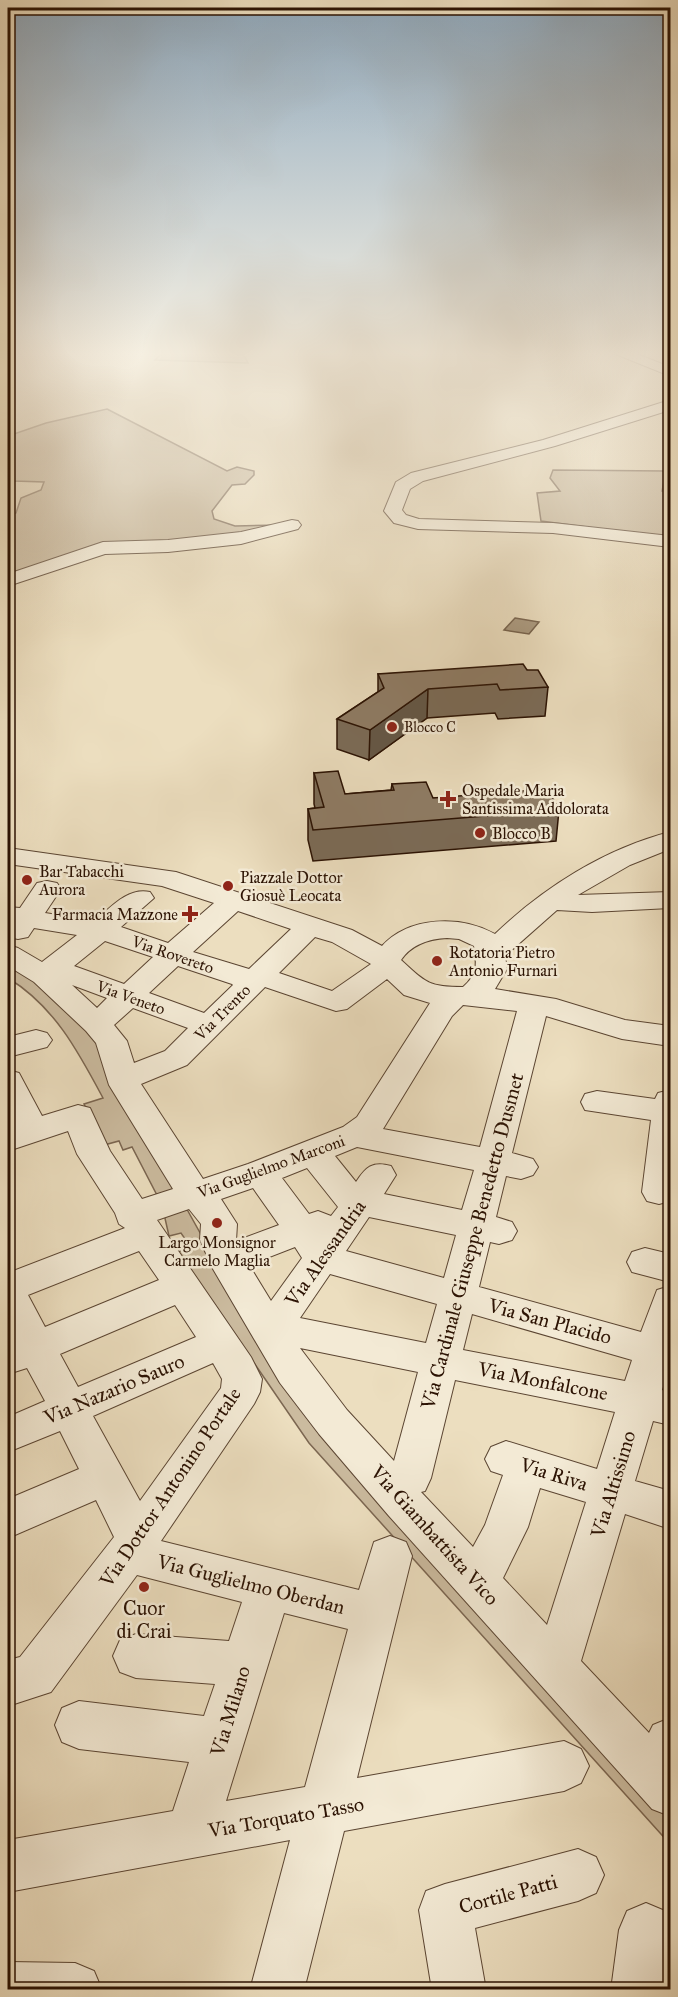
<svg xmlns="http://www.w3.org/2000/svg" width="678" height="1997" viewBox="0 0 678 1997" font-family="'IM FELL Great Primer',serif">
	<style>
		.green { fill: #cbbb9f; stroke: #7b6651; stroke-width: 1.5 }
		.water { fill: #aa997f; stroke: #77634d; stroke-width: 1.5 }
		.lines { fill: none; stroke-linecap: round; stroke-linejoin: round }
		.minor-casing { stroke: #5b4532; stroke-width: 2 }
		.minor { fill: #f3ead5; fill-rule: evenodd }
		.wall { fill: #7b6b57; stroke: #2b1203; stroke-width: 1.5 }
		.shaded-wall { fill: #645747; stroke: #2b1203; stroke-width: 1.5 }
		.building { fill: #8f7c65; stroke: #2b1203; stroke-width: 1.5 }
		.poi-dot { fill: #8f2418; stroke: #f3ead5; stroke-width: 2 }
		.labels { text-anchor: middle; stroke-width: 5; stroke-linejoin: round; paint-order: stroke }
		.far-poi-label { font-size: 14px; fill: #2b1203; stroke: #f3ead5; text-anchor: start }
		.poi-label { font-size: 16px; fill: #2b1203; stroke: #f3ead5; text-anchor: start }
		.street-label { font-size: 16px; fill: #2b1203; stroke: #f3ead5 }
		.near-street-label { font-size: 20px; fill: #2b1203; stroke: #f3ead5 }
		.near-poi-label { font-size: 20px; fill: #2b1203; stroke: #f3ead5 }
	</style>
	<rect width="100%" height="100%" fill="#ecdebf"/>
	<filter id="stains"><feTurbulence type="fractalNoise" baseFrequency=".00333" numOctaves="4"/><feColorMatrix values="0 0 0 0 .2 0 0 0 0 .09 0 0 0 0 .02 0 0 0 .5 -.17"/></filter>
	<radialGradient id="worn" r=".72"><stop offset=".6" stop-color="#630" stop-opacity="0"/><stop offset="1" stop-color="#630" stop-opacity=".3"/></radialGradient>
	<g class="green">
		<path d="M164,351H236L245,357L248,363L155,360Z"/>
		<path d="M107,409L227,471L237,467L254,471V475L245,484L232,485L212,511L214,519L235,526L281,525L269,531L133,545L8,578V516L16,513L21,498L41,490L44,482L14,481L8,477V436L46,423Z"/>
		<path d="M553,470L666,471L662,491H670V538L541,521L537,493L560,491L550,478Z"/>
		<path d="M8,962L32,977L101,1044L181,1188L159,1199L132,1147L123,1150L119,1141L104,1145L84,1104L103,1098C78,1051 54,1006 8,978Z"/>
		<path d="M184,1204L233,1292L526,1647L670,1808V1844L309,1443L178,1252L190,1246L181,1233L169,1236L164,1214Z"/>
	</g>
	<path class="water" d="M515,618L539,622L529,634L504,630Z"/>
	<g class="lines">
		<g class="minor-casing">
			<g id="minor">
				<path d="M608,351H629L670,367V376Z"/>
				<path d="M670,400V410L555,446L423,481L410,489L402,510L406,515L419,519L553,523L670,536V547L553,533L418,529L394,523L384,511L396,482L411,473L543,440Z"/>
				<path d="M292,520L298,521L301,525L298,529L241,544L168,552L105,554L8,586V574L103,542L168,540L241,532Z"/>
				<path d="M670,832V849L630,865L578,895L670,892V908L592,912L557,910L505,956L507,969L495,989L556,999L625,1020L670,1026V1046L622,1039L546,1016L512,1153L533,1159L538,1167L533,1175L521,1179L506,1176L496,1217L512,1222L517,1231L512,1240L499,1244L490,1242L479,1287L641,1332L657,1290L670,1286V1370H668L662,1390L670,1393V1425L653,1421L635,1481L670,1491V1529L625,1514L581,1661L649,1733L653,1725L670,1718V1816L652,1809L389,1516L319,1434L280,1383L213,1269L200,1240L201,1224L189,1209L157,1220L251,1357L262,1379L260,1392L254,1404L161,1541L359,1590L374,1542L390,1536L406,1542L412,1556L357,1778L564,1741L581,1749L589,1766L581,1783L564,1791L344,1831L304,1990H250L290,1840L8,1892V1840L173,1811L189,1762L79,1749L62,1742L55,1725L62,1708L79,1701L204,1716L215,1684L136,1678L120,1672L113,1656L120,1640L136,1634L229,1641L242,1602L137,1575L51,1692L8,1706V1660L20,1657L114,1537L96,1500L8,1538V1499L79,1469L60,1431L8,1452V1417L45,1401L27,1368L8,1374V1343L13,1340L8,1329V1273L125,1228L119,1224L115,1213L77,1154L68,1131L8,1151V1128L14,1126L8,1112V1070L19,1073L42,1116L78,1105L90,1108L110,1151L142,1199L173,1189L109,1085L96,1043L86,1031L34,982L8,966V945L18,948L42,962L77,935L34,928L28,937L18,939L8,937V907L20,908L37,883L47,881L57,883L61,889L45,913L95,921C111,907 128,887 150,892L154,898L121,927L168,943L214,903L162,886L8,864V848L176,872L352,930L382,946C409,916 461,915 495,934C543,888 604,849 670,832ZM238,911L291,929L249,969L193,952ZM315,937L332,942L371,964L332,991L279,973ZM447,938L459,939L474,946C477,964 478,974 463,987C429,987 426,983 401,960C412,944 429,939 447,938ZM105,941L153,957L124,984L74,966ZM178,966L232,984L233,985L204,1013L149,993ZM387,979L404,995L430,1003L357,1117L343,1127L248,1164L203,1179L141,1084L187,1065L265,987L336,1011L347,1009ZM72,985L107,998L97,1008ZM463,1005L517,1011L480,1147L383,1129L452,1016ZM133,1008L188,1028L165,1051L134,1063L127,1041L114,1025ZM357,1147L474,1170L462,1210L384,1194L396,1175L391,1166C372,1161 366,1167 356,1182L335,1156ZM307,1168L338,1207L331,1216L318,1211L309,1214L282,1178ZM253,1188L279,1225L236,1241L237,1224L221,1199ZM369,1217L456,1235L444,1278L346,1251ZM295,1247L302,1258L271,1301L249,1265ZM139,1251L159,1280L45,1327L28,1295ZM330,1274L437,1304L426,1343L300,1318ZM175,1305L196,1337L78,1387L60,1354ZM472,1314L632,1360L625,1381L463,1350ZM300,1348L418,1372L394,1461L347,1410ZM213,1363L222,1379L221,1388L140,1501L93,1416ZM455,1380L615,1412L597,1469L506,1441L491,1447L485,1459L491,1471L503,1475L485,1525L473,1547L421,1492L425,1491L431,1478ZM540,1488L586,1502L547,1625L503,1578L528,1527ZM284,1613L348,1629L305,1787L226,1801Z"/>
				<path d="M36,1030L47,1033L52,1040L47,1047L8,1057V1037Z"/>
				<path d="M670,1090V1201L659,1204L647,1201L642,1192L651,1120L585,1110L581,1102L585,1094L597,1091L655,1099L658,1093Z"/>
				<path d="M645,1248L670,1254V1282L632,1272L627,1262L632,1252Z"/>
				<path d="M578,1849L596,1857L604,1875L596,1893L578,1901L475,1928L486,1990H432L419,1910L426,1891L445,1884Z"/>
				<path d="M646,1903L665,1911L670,1925L665,1990H611L619,1930L627,1911Z"/>
				<path d="M8,1962L75,1963L94,1971L102,1990H8Z"/>
			</g>
		</g>
		<use href="#minor" class="minor"/>
	</g>
	<g class="wall">
		<path d="M527,670L548,687L545,716L498,719L495,713L427,718L369,760L337,749V719L378,692V674Z"/>
		<path d="M314,773L345,794L391,790L392,784L433,798L559,810L556,841L313,861L308,840V809L315,808L314,804Z"/>
	</g>
	<path class="shaded-wall" d="M428,689L427,718L369,760L370,730Z"/>
	<g class="building">
		<path d="M523,664L527,670H538L548,687L500,690L497,684L428,689L370,730L337,719L384,688L378,674Z"/>
		<path d="M338,771L345,794L394,790L392,784L426,782L433,798L548,789L559,810L313,830L308,809L324,807L314,773Z"/>
	</g>
	<linearGradient id="sky" x2="0" y2="1"><stop stop-color="#8fa9be"/><stop offset="0.56" stop-color="#f6f0e2"/><stop offset="1" stop-color="#f6f0e2" stop-opacity="0"/></linearGradient>
	<rect width="678" height="631" fill="url(#sky)"/>
	<g class="poi-dot">
		<circle cx="392" cy="727" r="6"/>
		<path d="M445 790h6v6h6v6h-6v6h-6v-6h-6v-6h6z"/>
		<circle cx="480" cy="833" r="6"/>
		<circle cx="27" cy="880" r="6"/>
		<circle cx="228" cy="886" r="6"/>
		<path d="M187 905h6v6h6v6h-6v6h-6v-6h-6v-6h6z"/>
		<circle cx="437" cy="961" r="6"/>
		<circle cx="217" cy="1223" r="6"/>
		<circle cx="144" cy="1587" r="6"/>
	</g>
	<g class="labels">
		<g class="far-poi-label">
			<text x="404" y="732">Blocco C</text>
		</g>
		<g class="poi-label">
			<text x="462" y="796">Ospedale Maria<tspan x="462" dy="18">Santissima Addolorata</tspan></text>
			<text x="492" y="839">Blocco B</text>
			<text x="39" y="877">Bar Tabacchi<tspan x="39" dy="18">Aurora</tspan></text>
			<text x="240" y="883">Piazzale Dottor<tspan x="240" dy="18">Giosuè Leocata</tspan></text>
			<text x="178" y="920" text-anchor="end">Farmacia Mazzone</text>
			<text x="449" y="958">Rotatoria Pietro<tspan x="449" dy="18">Antonio Furnari</tspan></text>
			<text x="217" y="1248" text-anchor="middle">Largo Monsignor<tspan x="217" dy="18">Carmelo Maglia</tspan></text>
		</g>
		<g class="street-label">
			<text transform="translate(173 954) rotate(19)" y="6">Via Rovereto</text>
			<text transform="translate(131 997) rotate(20)" y="6">Via Veneto</text>
			<text transform="translate(222 1012) rotate(-45)" y="6">Via Trento</text>
			<text transform="translate(271 1166) rotate(-20)" y="6">Via Guglielmo Marconi</text>
		</g>
		<g class="near-street-label">
			<text transform="translate(472 1241) rotate(-75)" y="7">Via Cardinale Giuseppe Benedetto Dusmet</text>
			<text transform="translate(325 1253) rotate(-55)" y="7">Via Alessandria</text>
			<text transform="translate(550 1321) rotate(15)" y="7">Via San Placido</text>
			<text transform="translate(543 1381) rotate(11)" y="7">Via Monfalcone</text>
			<text transform="translate(114 1389) rotate(-23)" y="7">Via Nazario Sauro</text>
			<text transform="translate(554 1474) rotate(17)" y="7">Via Riva</text>
			<text transform="translate(613 1484) rotate(-73)" y="7">Via Altissimo</text>
			<text transform="translate(170 1487) rotate(-56)" y="7">Via Dottor Antonino Portale</text>
			<text transform="translate(435 1535) rotate(48)" y="7">Via Giambattista Vico</text>
			<text transform="translate(251 1584) rotate(14)" y="7">Via Guglielmo Oberdan</text>
			<text transform="translate(230 1711) rotate(-73)" y="7">Via Milano</text>
			<text transform="translate(286 1817) rotate(-10)" y="7">Via Torquato Tasso</text>
			<text transform="translate(508 1894) rotate(-15)" y="7">Cortile Patti</text>
		</g>
		<g class="near-poi-label">
			<text x="144" y="1615">Cuor<tspan x="144" dy="23">di Crai</tspan></text>
		</g>
	</g>
	<rect width="678" height="1997" fill="none" stroke="#ecdebf" stroke-width="30"/>
	<rect x="9" y="9" width="660" height="1979" fill="none" stroke="#2b1203" stroke-width="3"/>
	<rect x="15" y="15" width="648" height="1967" fill="none" stroke="#2b1203" stroke-width="1.5"/>
	<rect width="100%" height="100%" filter="url(#stains)"/>
	<rect width="100%" height="100%" fill="url(#worn)"/>
</svg>
